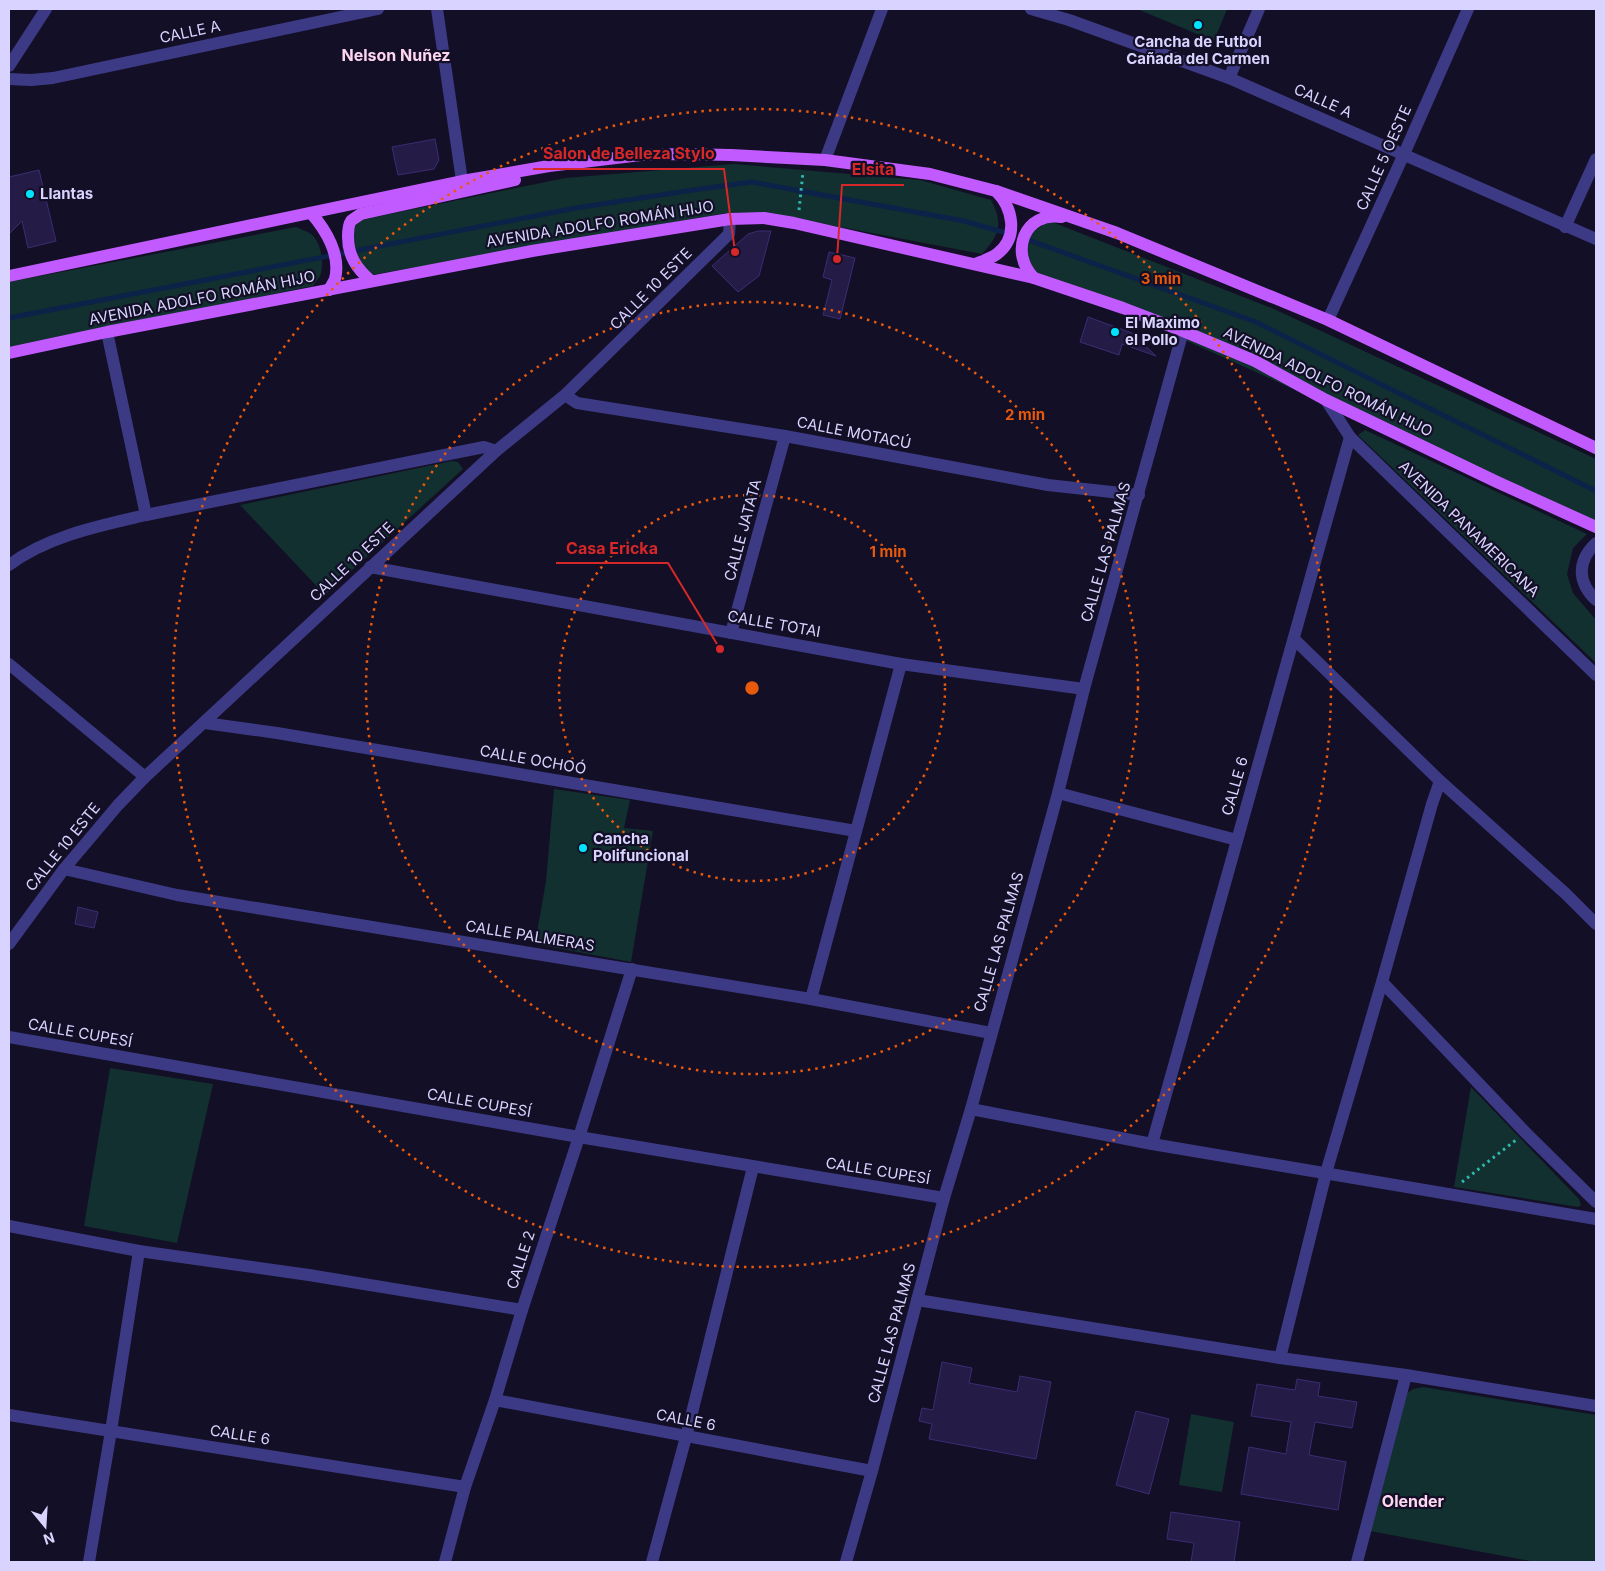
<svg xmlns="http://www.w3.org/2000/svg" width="1605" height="1571" viewBox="0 0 1605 1571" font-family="Inter,sans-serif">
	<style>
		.green { fill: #12302f }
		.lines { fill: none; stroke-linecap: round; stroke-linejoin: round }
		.stream { stroke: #0c2248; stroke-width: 5 }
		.building { fill: #241b47; stroke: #3b2d73 }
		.path { stroke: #2fb8b0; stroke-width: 3; stroke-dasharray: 2.5 4; stroke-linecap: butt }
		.minor { stroke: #3d3a85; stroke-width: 12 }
		.major { stroke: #c25bff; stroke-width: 12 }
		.ring { fill: none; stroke: #e8590c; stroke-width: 2.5; stroke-dasharray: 2.5 5 }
		.poi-dot { fill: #00e5ff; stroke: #130f26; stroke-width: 2 }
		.labels { text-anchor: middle; stroke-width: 4.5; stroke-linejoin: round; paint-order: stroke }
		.street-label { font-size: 15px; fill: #d9d4ff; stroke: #130f26 }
		.poi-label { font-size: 15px; font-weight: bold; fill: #d9d4ff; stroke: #130f26; text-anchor: start }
		.neighbourhood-label { font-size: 16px; font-weight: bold; fill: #ffd6f0; stroke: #130f26 }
		.centre { fill: #e8590c; stroke: #130f26; stroke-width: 2.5 }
		.ring-label { font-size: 15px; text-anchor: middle; font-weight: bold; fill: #e8590c; stroke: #130f26; stroke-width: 4.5; stroke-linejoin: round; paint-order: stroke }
		.leader { fill: none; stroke: #d62828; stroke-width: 2 }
		.callout-dot { fill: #d62828; stroke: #130f26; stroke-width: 2 }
		.callout-label { font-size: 16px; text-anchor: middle; font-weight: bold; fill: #d62828; stroke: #130f26; stroke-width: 4.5; stroke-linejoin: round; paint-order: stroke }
	</style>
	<rect width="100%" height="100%" fill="#130f26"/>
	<g class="green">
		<path d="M1137,9H1227L1214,41Z"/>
		<path d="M734,164L920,180L991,200C1004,224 999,235 982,254L793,218L753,213H726L371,275L361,265L350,234L356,225L361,220L565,178Z"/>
		<path d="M1052,222L1274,309L1596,459V525L1029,270L1026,247L1030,233L1045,224Z"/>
		<path d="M296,227C300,229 307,231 311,234C321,242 325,263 320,276C318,279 315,283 313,286L9,348V282Z"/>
		<path d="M1365,430L1587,534L1573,548L1567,574L1573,593L1596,620V663L1358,435Z"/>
		<path d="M452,461L458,462L463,469L325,595L240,505Z"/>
		<path d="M554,789L630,800L624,828L653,831L631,962L535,944L546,881Z"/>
		<path d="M110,1068L213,1084L177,1243L84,1226Z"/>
		<path d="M1471,1087L1579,1199L1581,1205L1578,1207L1454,1187Z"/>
		<path d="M1423,1387L1596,1415V1562H1536L1370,1531L1406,1394L1413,1389Z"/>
		<path d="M1191,1414L1234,1422L1222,1492L1179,1485Z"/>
	</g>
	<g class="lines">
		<g class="stream">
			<path d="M1023,238L1256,322L1596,491"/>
			<path d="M9,318L576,208L693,190L752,182L964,221L1010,234"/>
		</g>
	</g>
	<g class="building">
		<path d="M435,139L439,160L434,169L398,175L392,147Z"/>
		<path d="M39,170L56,241L28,248L22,221L9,234V177Z"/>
		<path d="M758,231H771L759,276L738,292L712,266L748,234Z"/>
		<path d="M829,252L855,258L840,319L823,315L832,280L823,277Z"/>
		<path d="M1088,317L1132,333L1156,356L1122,344L1119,355L1080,342Z"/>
		<path d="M78,907L98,912L94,928L75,924Z"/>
		<path d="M942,1362L972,1368L969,1383L1017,1392L1020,1376L1051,1382L1036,1459L929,1439L932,1424L919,1421L922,1408L933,1410Z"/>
		<path d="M1297,1379L1320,1383L1318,1396L1357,1402L1352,1428L1315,1422L1309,1455L1346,1462L1338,1510L1241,1494L1249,1447L1286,1454L1291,1422L1251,1416L1257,1384L1295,1390Z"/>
		<path d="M1136,1411L1169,1419L1149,1494L1116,1485Z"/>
		<path d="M1171,1512L1240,1522L1234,1562H1191L1194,1543L1167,1539Z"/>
	</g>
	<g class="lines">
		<g class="path">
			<path d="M799,210L803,172"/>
			<path d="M1462,1182L1516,1140"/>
		</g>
		<g class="minor">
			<path d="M437,9L462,181"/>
			<path d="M1031,9L1069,20L1229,78L1596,239"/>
			<path d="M9,66L46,9"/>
			<path d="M1229,78L1259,9"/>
			<path d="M9,79L31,80L53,78L378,9"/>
			<path d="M825,160L882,9"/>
			<path d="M1565,227L1596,159"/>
			<path d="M1328,320L1404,154L1468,9"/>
			<path d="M107,332L146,515"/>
			<path d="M565,395L577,403L785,436L1048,485L1139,495"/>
			<path d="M1326,400L1350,437L1596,675"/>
			<path d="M1596,543C1577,561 1577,582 1596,600"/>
			<path d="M9,565C48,536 99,526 146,515L484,447L496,451"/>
			<path d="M370,567L901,664L1084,689"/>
			<path d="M731,633L785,436"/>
			<path d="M1294,639L1440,781L1566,894L1596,924"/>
			<path d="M9,664L145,777"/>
			<path d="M205,723L277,733L856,831"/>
			<path d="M1058,793L1237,840"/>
			<path d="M64,869L177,895L811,999L991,1033"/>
			<path d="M9,944L64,869L118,805L145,777L496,451L565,395L729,234L730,219"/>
			<path d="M1382,982L1525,1132L1596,1202"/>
			<path d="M811,999L901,664"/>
			<path d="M9,1037L579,1137L944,1198"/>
			<path d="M971,1109L1152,1144L1596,1219"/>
			<path d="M1152,1144L1350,437"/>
			<path d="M9,1226L139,1251L309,1275L522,1310"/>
			<path d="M917,1300L1280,1358L1406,1375L1596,1406"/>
			<path d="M1280,1358L1326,1173L1382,982L1432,804L1440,781"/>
			<path d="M495,1400L872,1471"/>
			<path d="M9,1415L465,1487"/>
			<path d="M89,1562L111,1431L139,1251"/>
			<path d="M445,1562L465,1487L495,1400L522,1310L579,1137L632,969"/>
			<path d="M652,1562L686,1437L753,1167"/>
			<path d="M846,1562L872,1471L944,1198L971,1109L1058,793L1084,689L1183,331"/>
			<path d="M1357,1562L1406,1375"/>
		</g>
		<g class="major">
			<path d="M311,213C326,230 341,255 335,279C334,282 331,286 329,290"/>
			<path d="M975,264C983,261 990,259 997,254C1019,237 1013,208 996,191"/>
			<path d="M9,276L462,181L549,166L641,155L683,154L731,155L825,160L930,174L996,191L1117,233L1328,320L1596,448"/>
			<path d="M1034,278C1009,253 1024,211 1062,217"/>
			<path d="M371,281C357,269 348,256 348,237C348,232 348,225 351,221C353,219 358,216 361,214L515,180"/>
			<path d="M9,353L107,332L532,251L730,219L764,218L794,223L1034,278L1123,308L1183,331L1255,361L1326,400L1497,482L1596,527"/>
		</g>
	</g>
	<g class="ring">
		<circle cx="752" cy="688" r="193"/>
		<circle cx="752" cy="688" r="386"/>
		<circle cx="752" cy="688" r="579"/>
	</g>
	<g class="poi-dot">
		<circle cx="1198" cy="25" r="5"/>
		<circle cx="30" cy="194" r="5"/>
		<circle cx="1115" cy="332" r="5"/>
		<circle cx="583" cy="848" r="5"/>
	</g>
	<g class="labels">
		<g class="street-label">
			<text transform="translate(190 32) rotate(-12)" y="5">CALLE A</text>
			<text transform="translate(1323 101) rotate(24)" y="5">CALLE A</text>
			<text transform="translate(1384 158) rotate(-66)" y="5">CALLE 5 OESTE</text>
			<text transform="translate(600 224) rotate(-9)" y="5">AVENIDA ADOLFO ROMÁN HIJO</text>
			<text transform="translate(651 289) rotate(-45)" y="5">CALLE 10 ESTE</text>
			<text transform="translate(202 298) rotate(-11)" y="5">AVENIDA ADOLFO ROMÁN HIJO</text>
			<text transform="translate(1328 382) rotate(26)" y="5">AVENIDA ADOLFO ROMÁN HIJO</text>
			<text transform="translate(854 433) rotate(11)" y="5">CALLE MOTACÚ</text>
			<text transform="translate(1469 529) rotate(44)" y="5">AVENIDA PANAMERICANA</text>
			<text transform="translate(743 530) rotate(-75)" y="5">CALLE JATATA</text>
			<text transform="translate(1106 552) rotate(-74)" y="5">CALLE LAS PALMAS</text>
			<text transform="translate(352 562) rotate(-43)" y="5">CALLE 10 ESTE</text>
			<text transform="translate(774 624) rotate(10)" y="5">CALLE TOTAI</text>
			<text transform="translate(533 760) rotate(10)" y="5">CALLE OCHOÓ</text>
			<text transform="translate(1235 786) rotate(-74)" y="5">CALLE 6</text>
			<text transform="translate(63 847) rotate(-51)" y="5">CALLE 10 ESTE</text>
			<text transform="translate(530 936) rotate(9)" y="5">CALLE PALMERAS</text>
			<text transform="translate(999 942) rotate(-74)" y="5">CALLE LAS PALMAS</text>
			<text transform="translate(80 1033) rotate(10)" y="5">CALLE CUPESÍ</text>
			<text transform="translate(479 1103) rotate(10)" y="5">CALLE CUPESÍ</text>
			<text transform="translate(878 1171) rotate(9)" y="5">CALLE CUPESÍ</text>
			<text transform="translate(521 1260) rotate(-72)" y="5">CALLE 2</text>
			<text transform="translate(892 1333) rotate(-75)" y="5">CALLE LAS PALMAS</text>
			<text transform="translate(686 1420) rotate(11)" y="5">CALLE 6</text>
			<text transform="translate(240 1435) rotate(9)" y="5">CALLE 6</text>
		</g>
		<g class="poi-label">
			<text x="1198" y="47" text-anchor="middle">Cancha de Futbol<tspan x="1198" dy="17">Cañada del Carmen</tspan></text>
			<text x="40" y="199">Llantas</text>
			<text x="1125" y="328">El Maximo<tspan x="1125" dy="17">el Pollo</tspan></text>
			<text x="593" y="844">Cancha<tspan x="593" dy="17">Polifuncional</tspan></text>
		</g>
		<g class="neighbourhood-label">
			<text x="396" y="61">Nelson Nuñez</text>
			<text x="1413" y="1507">Olender</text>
		</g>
	</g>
	<circle cx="752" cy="688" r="8" class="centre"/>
	<g class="ring-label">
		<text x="1161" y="284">3 min</text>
		<text x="1025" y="420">2 min</text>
		<text x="888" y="557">1 min</text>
	</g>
	<path class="leader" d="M735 252L724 169H533M837 259L842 185H904M720 649L668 563H556"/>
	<g class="callout-dot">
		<circle cx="735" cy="252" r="5"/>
		<circle cx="837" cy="259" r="5"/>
		<circle cx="720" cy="649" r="5"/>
	</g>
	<g class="callout-label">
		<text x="629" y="159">Salon de Belleza Stylo</text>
		<text x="873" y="175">Elsita</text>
		<text x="612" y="554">Casa Ericka</text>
	</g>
	<rect width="1605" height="1571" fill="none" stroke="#d9d4ff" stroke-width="20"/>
	<g transform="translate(45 1526) rotate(162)" stroke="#130f26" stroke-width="4" paint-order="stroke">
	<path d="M0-4L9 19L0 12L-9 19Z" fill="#d9d4ff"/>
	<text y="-8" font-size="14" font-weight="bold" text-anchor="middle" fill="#d9d4ff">N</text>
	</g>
</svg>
